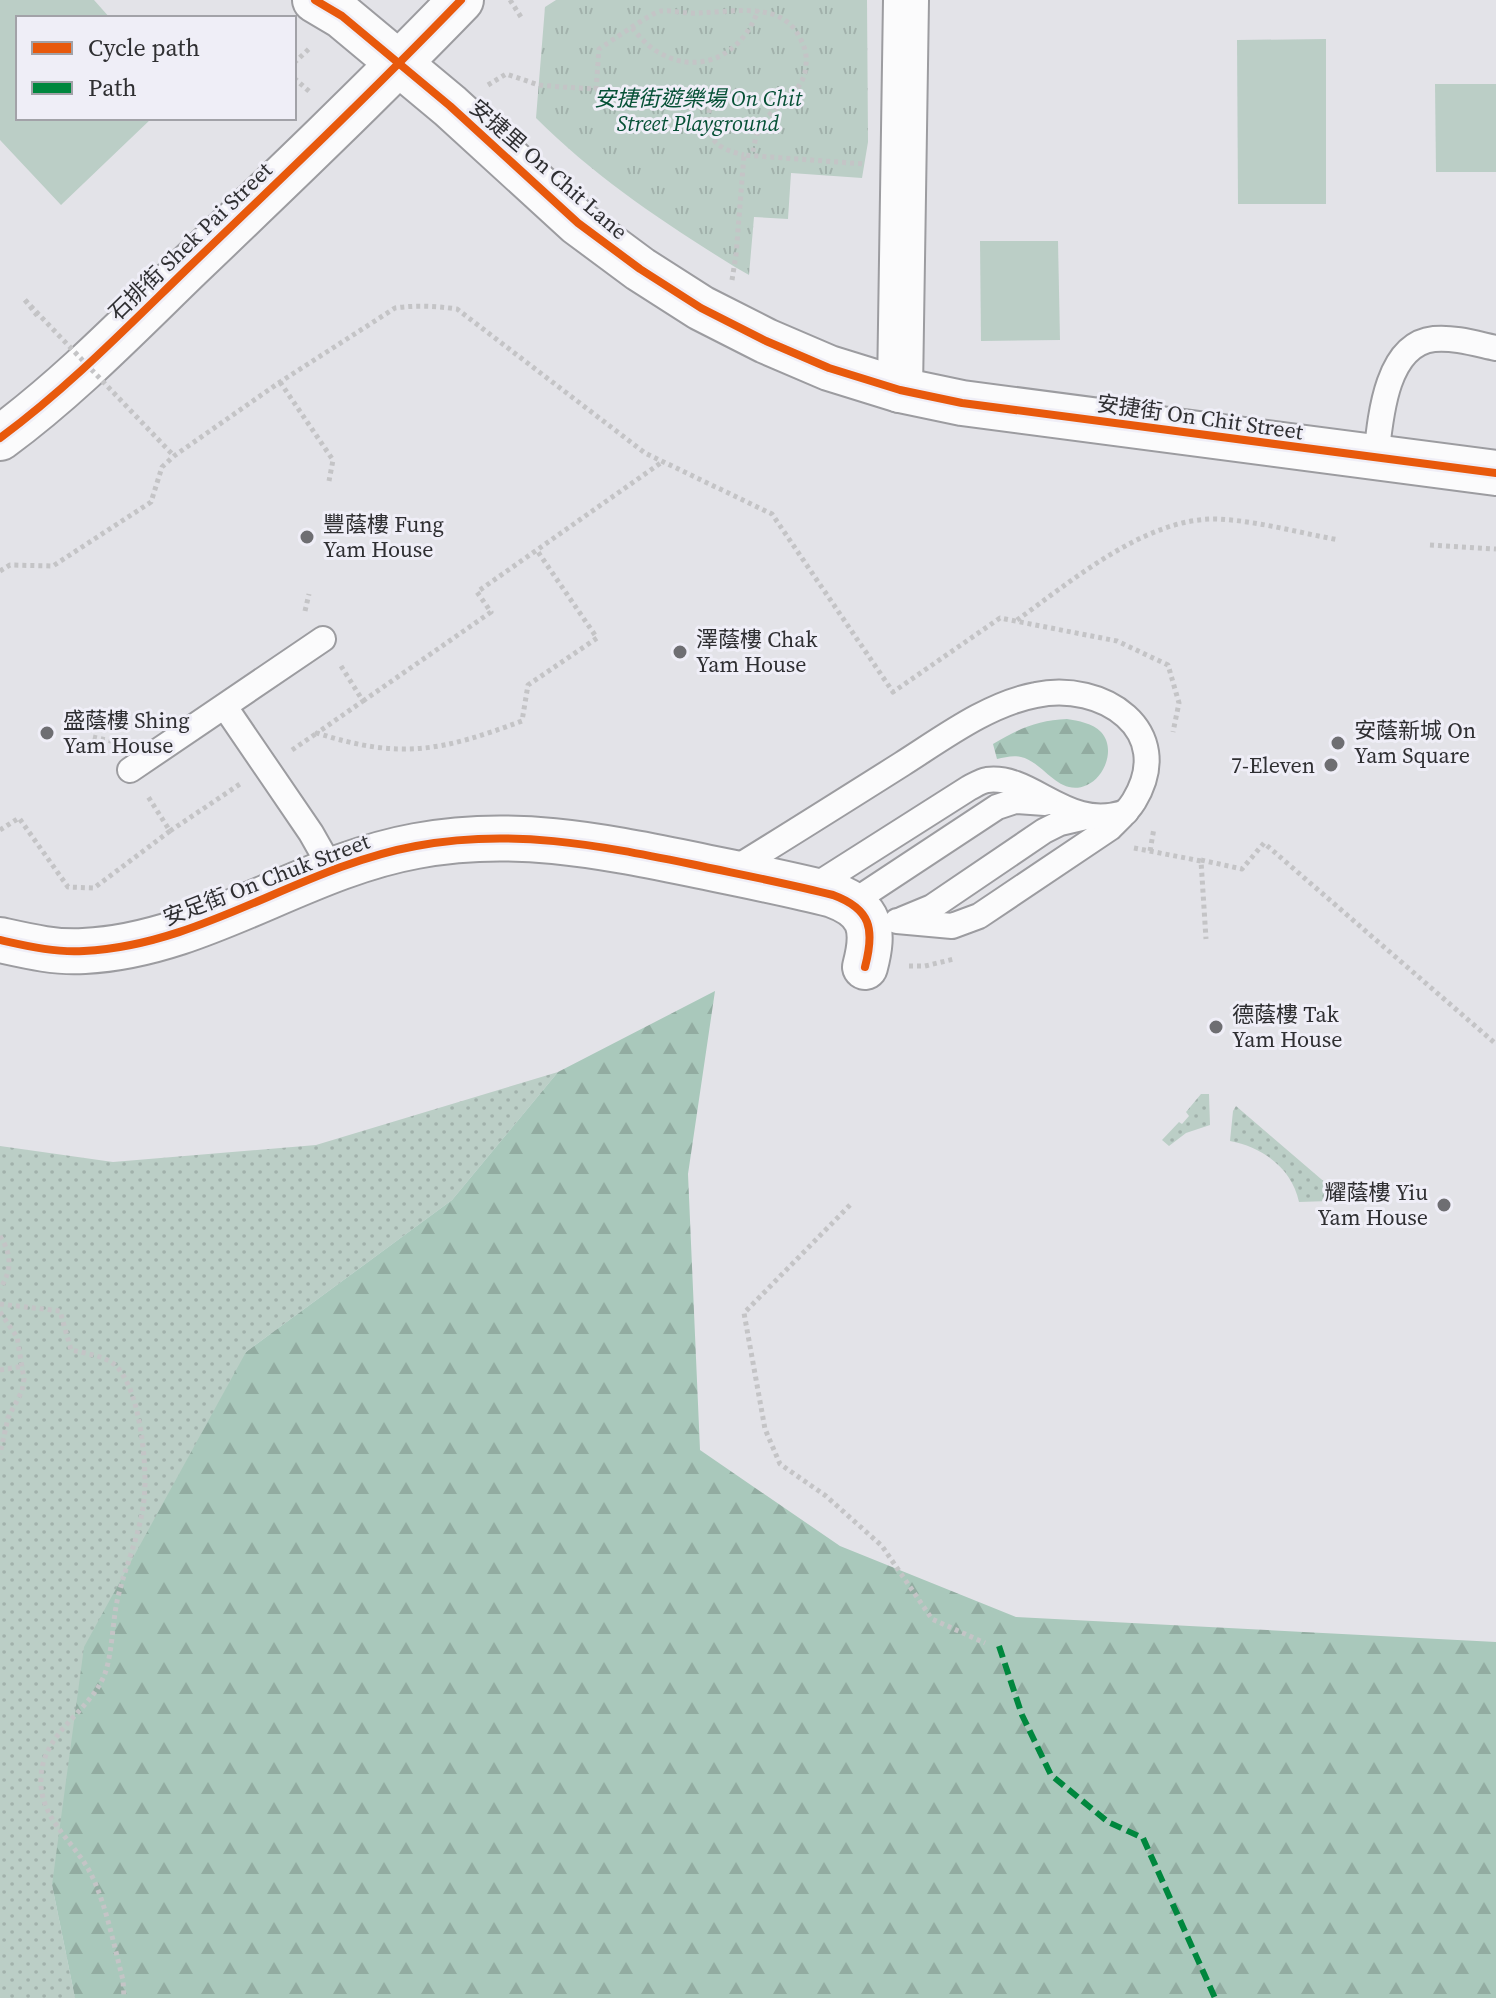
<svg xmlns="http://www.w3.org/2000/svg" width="1496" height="1998" viewBox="0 0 1496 1998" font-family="'Source Serif 4','Noto Sans TC',serif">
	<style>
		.grass { fill: url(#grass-dots) }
		.forest { fill: url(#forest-firs) }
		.park { fill: url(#park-tufts) }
		.pitch { fill: #bbcec6 }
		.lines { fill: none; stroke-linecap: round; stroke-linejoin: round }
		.service-casing { stroke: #9c9ca0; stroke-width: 28 }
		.minor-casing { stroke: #9c9ca0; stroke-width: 48 }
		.tertiary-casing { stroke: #9c9ca0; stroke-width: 48 }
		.path { stroke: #c4c4c6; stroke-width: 5; stroke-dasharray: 4 4; stroke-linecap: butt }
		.service { stroke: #fbfbfc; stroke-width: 24 }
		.minor { stroke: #fbfbfc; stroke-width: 44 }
		.tertiary { stroke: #fbfbfc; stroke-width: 44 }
		.path-bridge { stroke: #c4c4c6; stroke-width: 5; stroke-dasharray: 4 4; stroke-linecap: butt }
		.quiet { stroke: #00873e; stroke-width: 6; stroke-dasharray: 12 6; stroke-linecap: butt }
		.cycleway-casing { stroke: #efeef7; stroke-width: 13 }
		.cycleway { stroke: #e8590c; stroke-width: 8 }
		.poi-dot { fill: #6e6e72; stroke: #efeef7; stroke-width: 3 }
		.labels { text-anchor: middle; stroke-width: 6; stroke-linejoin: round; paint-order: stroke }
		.park-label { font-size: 22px; font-style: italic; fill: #065136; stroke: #efeef7 }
		.street-label { font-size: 22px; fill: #2f2f32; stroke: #efeef7 }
		.poi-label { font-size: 22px; fill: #2f2f32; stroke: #efeef7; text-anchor: start }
	</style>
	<defs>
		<pattern id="grass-dots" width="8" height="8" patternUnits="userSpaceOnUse" patternTransform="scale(2)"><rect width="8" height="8" fill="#bbcec6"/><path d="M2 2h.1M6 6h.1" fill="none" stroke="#a1b1ab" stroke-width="1.8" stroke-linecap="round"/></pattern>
		<pattern id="forest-firs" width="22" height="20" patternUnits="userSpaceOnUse" patternTransform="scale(2)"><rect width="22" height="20" fill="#a9c8bb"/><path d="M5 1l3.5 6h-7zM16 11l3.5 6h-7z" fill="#92aca1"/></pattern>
		<pattern id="park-tufts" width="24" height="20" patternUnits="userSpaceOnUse" patternTransform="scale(2)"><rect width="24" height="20" fill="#bbcec6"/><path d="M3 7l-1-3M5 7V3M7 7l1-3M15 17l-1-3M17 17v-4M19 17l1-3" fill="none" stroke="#a1b1ab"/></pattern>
	</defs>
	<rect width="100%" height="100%" fill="#e3e3e8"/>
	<g class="grass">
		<path d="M558,1072L452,1200L246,1352L52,1885L75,1998H0V1146L113,1162L316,1145Z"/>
		<path d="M1201,1094H1209L1210,1125L1186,1133L1169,1146L1162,1140L1179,1122L1182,1124L1189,1116L1186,1112Z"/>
		<path d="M1236,1106L1335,1191L1329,1201L1299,1202C1292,1168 1262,1147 1230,1141L1233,1111Z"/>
	</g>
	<g class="forest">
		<path d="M1067,719C1078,721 1093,723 1101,732C1116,748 1105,777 1087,785C1059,798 1044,762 1021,757C1014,755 1005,757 997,759L993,744C1018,729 1038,720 1067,719Z"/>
		<path d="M715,991L688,1174L700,1450L840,1546L1016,1617L1496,1642V1998H75L52,1885L84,1647L246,1352L452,1200L558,1072Z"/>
	</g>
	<path class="park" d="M556,0H867L868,142L862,178L791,173L788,219L754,217L749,275L735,267C664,223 595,177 536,118L545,7Z"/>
	<g class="pitch">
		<path d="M0,0H94L110,18H18V118H152L61,205L0,140Z"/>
		<path d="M1326,39V204H1238L1237,40Z"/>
		<path d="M1435,84H1496V172H1436Z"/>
		<path d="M980,241H1058L1060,340L981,341Z"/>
	</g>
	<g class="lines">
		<g class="service-casing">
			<g id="service">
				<path d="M1376,459C1380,421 1385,344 1434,339C1454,337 1477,344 1496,348"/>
				<path d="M225,707L311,833L332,870"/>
				<path d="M130,770L323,639"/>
				<path d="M731,871C788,836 845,800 902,764C943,738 988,704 1036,695C1102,681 1177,730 1134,801C1128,811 1119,819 1110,828L979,916L952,926L897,921"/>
				<path d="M810,889L969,788C975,785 981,781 987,780C1033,774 1067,833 1126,812"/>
				<path d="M853,902L997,807L1015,801L1045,803"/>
				<path d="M903,919L932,907L1044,831L1060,823L1090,816"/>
			</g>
		</g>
		<g class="minor-casing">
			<g id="minor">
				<path d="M315,0L342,16L450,106L578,223L640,269L701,308L766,341L829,368L900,390L962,403L1496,473"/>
				<path d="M900,390L906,0"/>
				<path d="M0,940C27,946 56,953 84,951C203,945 300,867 416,846C511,828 597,845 691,864C738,874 786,883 833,895C871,909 875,929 865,967"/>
			</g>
		</g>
		<g class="tertiary-casing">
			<path id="tertiary" d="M0,438C68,388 128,326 189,267C280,180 372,92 461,0"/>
		</g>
		<g class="path">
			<path d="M510,0L521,17"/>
			<path d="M632,28C640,37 649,48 660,53C702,77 744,52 758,10"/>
			<path d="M294,63L311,47"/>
			<path d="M294,78L311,93"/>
			<path d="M488,85L506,74L539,85L561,87L710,96C708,133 705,146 744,155"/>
			<path d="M596,90L599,49C610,42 652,12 661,11C673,10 686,14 698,13C735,12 783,0 801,40C805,47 807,56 806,64C805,97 770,104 758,131C755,138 754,148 752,155"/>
			<path d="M732,280L736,255L744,155L864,164"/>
			<path d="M25,300L39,318"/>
			<path d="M280,382L333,460L329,481"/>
			<path d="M1430,545L1496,549"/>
			<path d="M0,571L10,565L53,566L151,502L162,467L174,456L280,382L395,308C416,305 435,306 457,309L645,453L772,514L893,692L1000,618L1117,641L1168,665L1179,703L1173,732"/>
			<path d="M305,611L309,594"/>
			<path d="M1017,620C1072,581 1146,517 1218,519C1258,521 1300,533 1339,540"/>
			<path d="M341,666L363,701L317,733C401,760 441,751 522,721L528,685L597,638L536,549"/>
			<path d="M363,701L491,612L477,592L662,462"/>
			<path d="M93,737L111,741"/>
			<path d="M292,750L317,733"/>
			<path d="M0,830L19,818L68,887L94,888L170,831L147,795"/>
			<path d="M170,831L240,784"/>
			<path d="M1134,848L1201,861L1206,939"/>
			<path d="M1150,851L1154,828"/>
			<path d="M1201,860L1242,869L1264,843L1496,1044"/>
			<path d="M909,966H925L954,959"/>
			<path d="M850,1205L744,1313L765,1429L780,1464L826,1496L882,1546L932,1619L985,1643"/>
			<path d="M0,1236C12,1255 12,1270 0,1289"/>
			<path d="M0,1304L60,1311L71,1350C84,1353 99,1355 111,1362C140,1380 148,1468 144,1499C141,1531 127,1562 119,1593C112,1618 113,1654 104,1676C88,1713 44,1732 41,1776C38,1819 75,1841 92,1876C107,1908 114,1946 123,1980L124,1998"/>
			<path d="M0,1312L17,1337L24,1379L22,1391L8,1418L0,1454"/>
			<path d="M0,1370L24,1366"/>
		</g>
		<use href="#service" class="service"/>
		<use href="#minor" class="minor"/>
		<use href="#tertiary" class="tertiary"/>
		<path class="path-bridge" d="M25,300L174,456"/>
		<path class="quiet" d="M999,1646L1022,1715L1051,1775L1108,1822L1143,1838L1215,1998"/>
		<g class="cycleway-casing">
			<g id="cycleway">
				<path d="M315,0L342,16L450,106L578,223L640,269L701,308L766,341L829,368L900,390L962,403L1496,473"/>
				<path d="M0,438C68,388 128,326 189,267C280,180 372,92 461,0"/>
				<path d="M0,940C27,946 56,953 84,951C203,945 300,867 416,846C511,828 597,845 691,864C738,874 786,883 833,895C871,909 875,929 865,967"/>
			</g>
		</g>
		<use href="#cycleway" class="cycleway"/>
	</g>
	<g class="poi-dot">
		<circle cx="307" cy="537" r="8"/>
		<circle cx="680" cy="652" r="8"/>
		<circle cx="47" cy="733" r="8"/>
		<circle cx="1338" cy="743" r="8"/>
		<circle cx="1331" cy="765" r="8"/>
		<circle cx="1216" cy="1027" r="8"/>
		<circle cx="1444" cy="1205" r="8"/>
	</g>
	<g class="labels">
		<g class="park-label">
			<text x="698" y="106">安捷街遊樂場 On Chit<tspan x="698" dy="25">Street Playground</tspan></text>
		</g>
		<g class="street-label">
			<text transform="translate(549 169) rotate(41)" y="8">安捷里 On Chit Lane</text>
			<text transform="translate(190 241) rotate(-44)" y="8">石排街 Shek Pai Street</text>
			<text transform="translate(1200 417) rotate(8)" y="8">安捷街 On Chit Street</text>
			<text transform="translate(266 879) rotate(-21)" y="8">安足街 On Chuk Street</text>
		</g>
		<g class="poi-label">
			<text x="323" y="532">豐蔭樓 Fung<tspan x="323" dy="25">Yam House</tspan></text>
			<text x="696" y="647">澤蔭樓 Chak<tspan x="696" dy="25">Yam House</tspan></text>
			<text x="63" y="728">盛蔭樓 Shing<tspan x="63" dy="25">Yam House</tspan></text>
			<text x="1354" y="738">安蔭新城 On<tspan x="1354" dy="25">Yam Square</tspan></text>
			<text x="1315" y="773" text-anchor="end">7-Eleven</text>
			<text x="1232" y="1022">德蔭樓 Tak<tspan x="1232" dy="25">Yam House</tspan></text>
			<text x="1428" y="1200" text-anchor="end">耀蔭樓 Yiu<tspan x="1428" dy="25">Yam House</tspan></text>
		</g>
	</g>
	<rect x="16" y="16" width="280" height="104" fill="#efeef7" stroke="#a2a2a8" stroke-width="2"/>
	<rect x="32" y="42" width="40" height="12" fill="#e8590c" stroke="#a2a2a8" stroke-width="2"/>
	<text x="88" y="56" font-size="24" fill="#2f2f32">Cycle path</text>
	<rect x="32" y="82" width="40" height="12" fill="#00873e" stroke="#a2a2a8" stroke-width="2"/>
	<text x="88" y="96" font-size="24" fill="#2f2f32">Path</text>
</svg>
